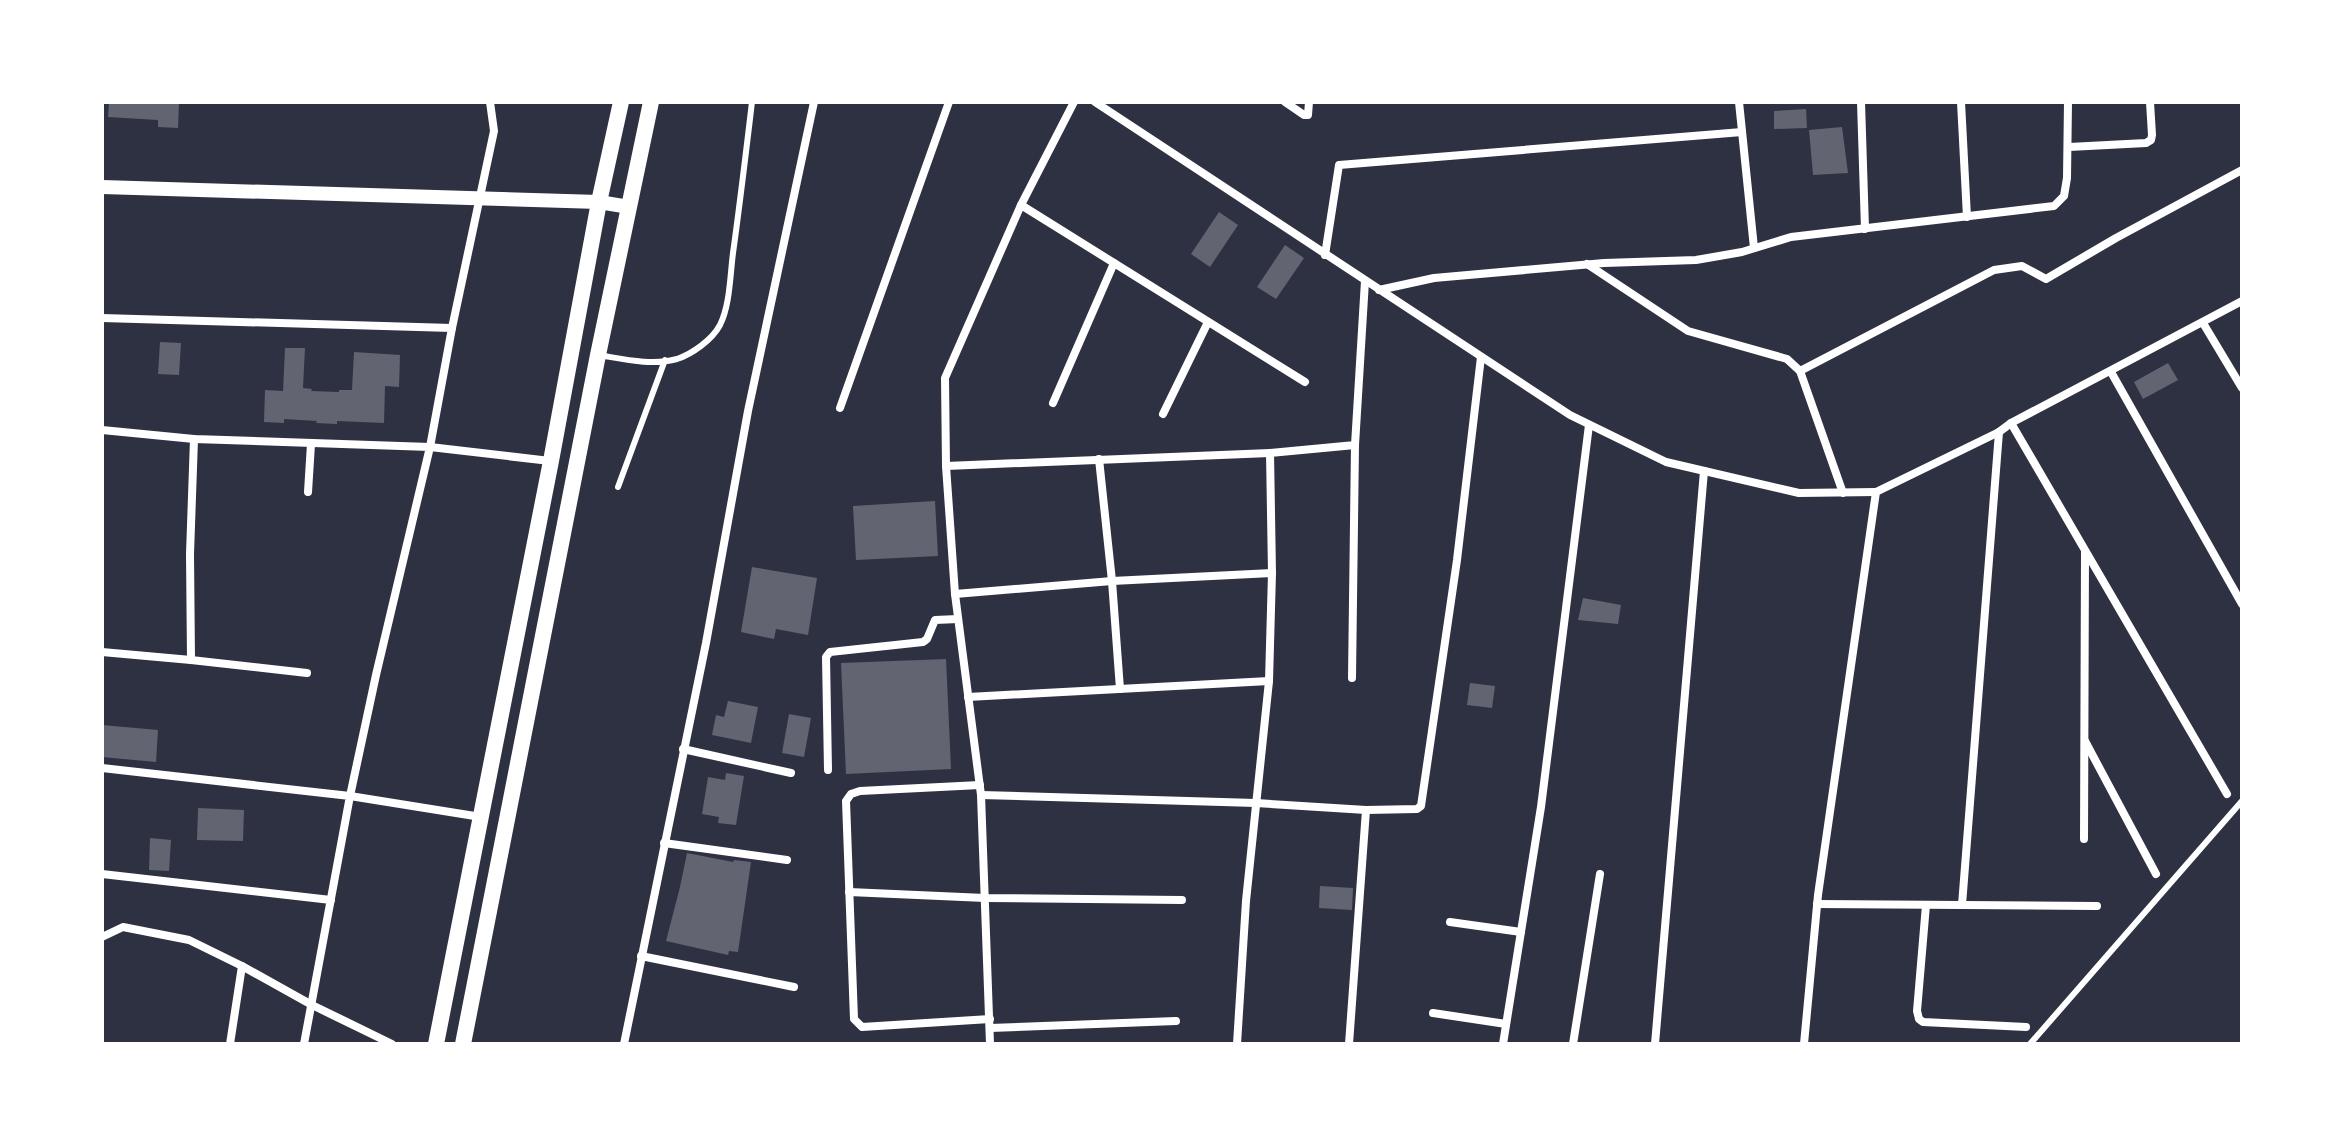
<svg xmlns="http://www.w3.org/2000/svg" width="2344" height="1146" viewBox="0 0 2344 1146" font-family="'IBM Plex Sans',sans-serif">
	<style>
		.building { fill: #626471 }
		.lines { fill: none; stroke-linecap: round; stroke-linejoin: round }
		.service { stroke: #fff; stroke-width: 6 }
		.minor { stroke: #fff; stroke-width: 8 }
		.tertiary { stroke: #fff; stroke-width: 14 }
		.secondary { stroke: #fff; stroke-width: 16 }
	</style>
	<rect width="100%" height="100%" fill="#2d3142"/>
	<g class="building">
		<path d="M109,102H179L178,128L158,127V120L108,117Z"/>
		<path d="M1806,109L1807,128L1774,129V111Z"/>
		<path d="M1842,127L1848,173L1813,175L1809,130Z"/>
		<path d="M1219,212L1238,225L1210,267L1191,254Z"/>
		<path d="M1285,245L1304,258L1276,299L1257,287Z"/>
		<path d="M160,342L181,343L179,375L158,374Z"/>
		<path d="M285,348H305L303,388L312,389L311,391L339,392V390H352L354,352L400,355L399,387L385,386L384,423L337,421V424L316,423L317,421L284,419V423L264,422L265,390L283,391Z"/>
		<path d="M2168,363L2178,380L2143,399L2134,382Z"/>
		<path d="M935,501L938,556L856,560L853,506Z"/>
		<path d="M752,567L817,578L808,635L776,629L774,639L741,632Z"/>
		<path d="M1583,598L1621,605L1618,624L1578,620Z"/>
		<path d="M946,659L951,769L846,774L841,663Z"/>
		<path d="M1470,683L1495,686L1492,708L1467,705Z"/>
		<path d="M728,701L758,707L751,743L712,735L716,715L724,717Z"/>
		<path d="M789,714L811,718L804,757L782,753Z"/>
		<path d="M102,725L158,730L156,762L102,757Z"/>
		<path d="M726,773L744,776L736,825L718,823L719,817L702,814L708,777L725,780Z"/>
		<path d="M198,808L244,810L243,841L197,840Z"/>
		<path d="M150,838L171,840L169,871L149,870Z"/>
		<path d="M687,853L733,862L734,860L751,862L738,952L729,951L728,955L666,941L680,887Z"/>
		<path d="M1320,886L1353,888L1352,910L1319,908Z"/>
	</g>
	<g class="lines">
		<g class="service">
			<path d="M598,355C623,359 652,366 677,359C692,354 712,340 720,325C730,305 730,276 733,253C740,203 746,152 752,102"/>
			<path d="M618,487L665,360"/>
			<path d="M2030,1044L2242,801"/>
		</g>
		<g class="minor">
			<path d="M1095,102L1570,415L1666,462L1799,493L1876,492"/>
			<path d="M1285,102L1304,115H1308L1309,102"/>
			<path d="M1739,102L1754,248"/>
			<path d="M1861,102L1865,229"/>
			<path d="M1961,102L1967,217"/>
			<path d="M2069,147L2146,143L2151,140L2152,135L2150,102"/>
			<path d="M1021,205L1305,382"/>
			<path d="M1325,255L1339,165L1742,132"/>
			<path d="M1587,264L1688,331L1787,359L1800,371L1843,493"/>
			<path d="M1379,290L1434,278L1604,263L1696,260L1742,252L1791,237L2054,206L2064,196L2067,178L2068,102"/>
			<path d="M102,318L452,328L430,447L550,461"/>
			<path d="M2203,323L2242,388"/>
			<path d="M452,328L494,131L490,102"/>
			<path d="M1800,371L1994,270L2022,266L2046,279L2116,238L2242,170"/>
			<path d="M2111,372L2242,604"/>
			<path d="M1053,403L1114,263"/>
			<path d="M840,408L949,102"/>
			<path d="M1163,414L1208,322"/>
			<path d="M2011,423L2227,794"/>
			<path d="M102,430L194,439L430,447L376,675L350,796L481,817"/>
			<path d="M194,439L190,554L191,660L307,673"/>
			<path d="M1099,459L1112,581L1120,689"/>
			<path d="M946,466L1270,453"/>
			<path d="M308,492L311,444"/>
			<path d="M955,594L1112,581L1272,573"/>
			<path d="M102,652L191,660"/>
			<path d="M1352,678L1355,445"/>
			<path d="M968,697L1269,681"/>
			<path d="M2085,741L2156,874"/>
			<path d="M683,749L791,773"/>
			<path d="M102,768L350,796L304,1044"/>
			<path d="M828,770L826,657L830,652L923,642L927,639L935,620L958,619"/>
			<path d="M980,785L860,791L851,794L846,801L854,1019L862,1027L990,1019"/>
			<path d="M981,795L1256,803L1366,810L1417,809L1421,806L1457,560L1481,357"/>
			<path d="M2084,839L2085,552"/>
			<path d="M664,843L787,860"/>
			<path d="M102,874L331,900"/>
			<path d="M849,892L985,898L1182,900"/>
			<path d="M1817,904L2097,906"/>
			<path d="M1926,905L1917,1011L1919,1019L1923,1022L2026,1027"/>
			<path d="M1962,905L1999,432"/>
			<path d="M1450,922L1521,932"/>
			<path d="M102,937L123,927L189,940L242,966"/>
			<path d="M641,956L794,987"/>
			<path d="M1433,1013L1506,1024"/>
			<path d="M990,1028L1176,1021"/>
			<path d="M230,1044L242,966L312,1005L392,1044"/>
			<path d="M624,1044L706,643L748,411L814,102"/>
			<path d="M990,1044L981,795L955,594L946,466L945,378L1021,205L1074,102"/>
			<path d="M1237,1044L1246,901L1269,681L1272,573L1270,453L1355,445L1365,281"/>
			<path d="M1349,1044L1366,810"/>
			<path d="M1503,1044L1541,807L1589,425"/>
			<path d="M1573,1044L1600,874"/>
			<path d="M1655,1044L1704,471"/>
			<path d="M1804,1044L1818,895L1876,492L1999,432L2011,423L2242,301"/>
		</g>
		<path class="tertiary" d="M102,187L599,202L629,207"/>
		<g class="secondary">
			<path d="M436,1044L551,461L599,202L621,102"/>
			<path d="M463,1044L598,355L651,102"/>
		</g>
	</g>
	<rect width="2344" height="1146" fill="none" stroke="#ffffff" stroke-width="208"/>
</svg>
